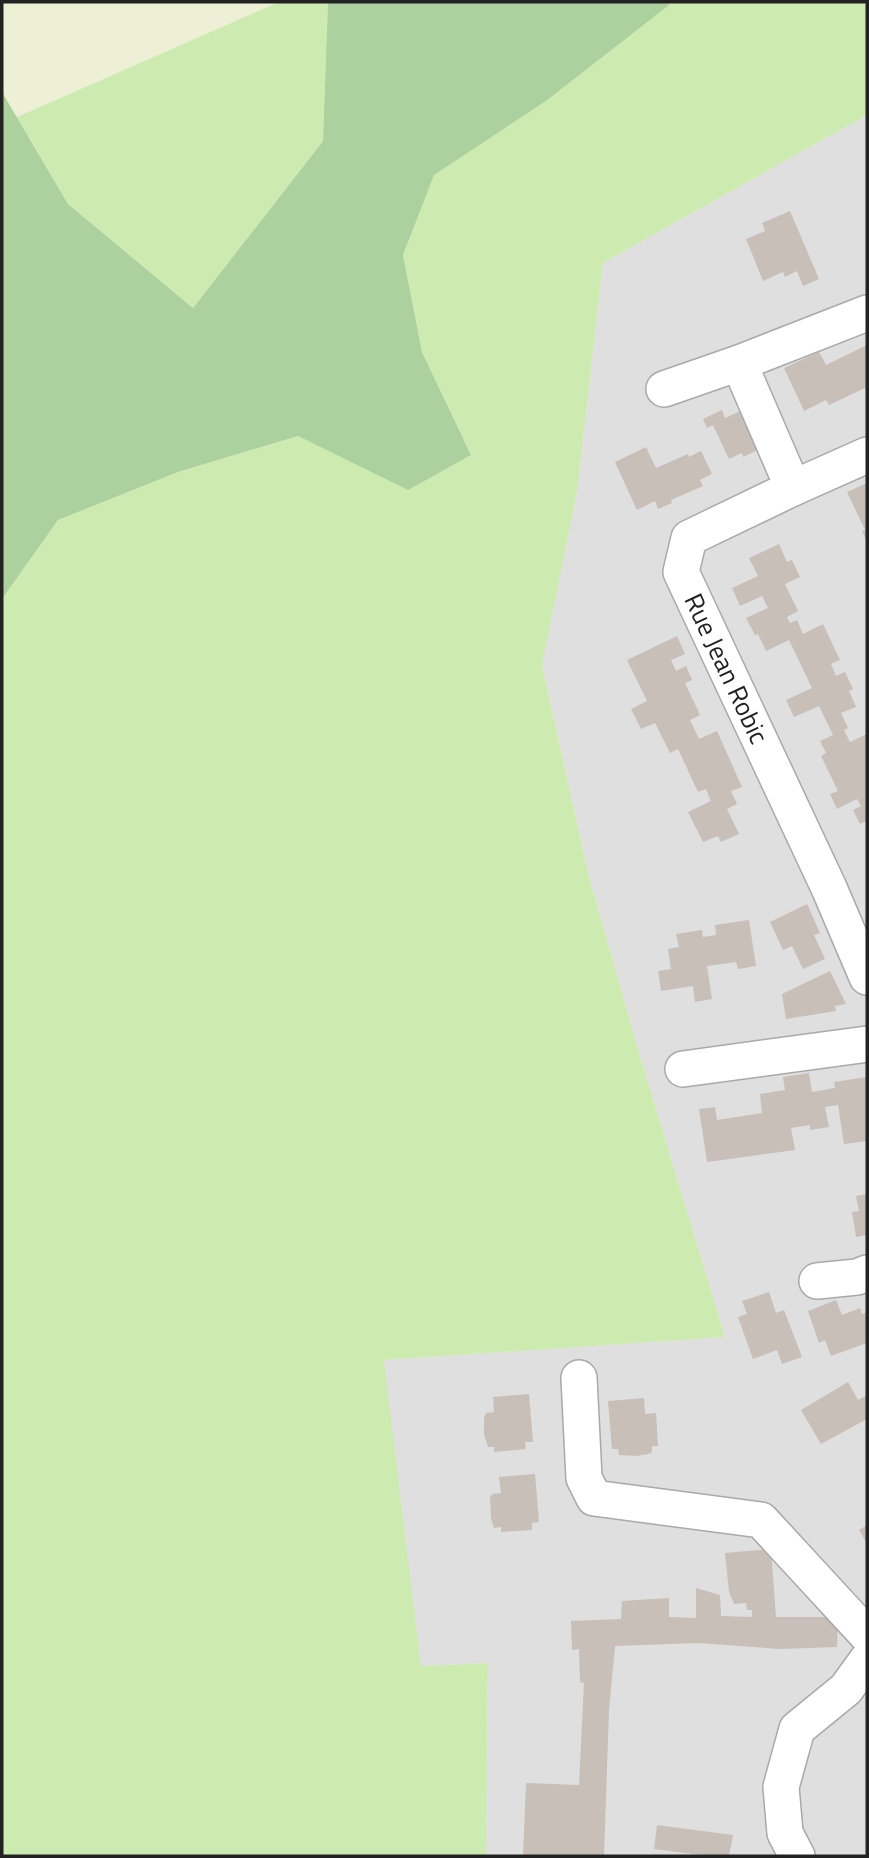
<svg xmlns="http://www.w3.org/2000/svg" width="869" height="1858" viewBox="0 0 869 1858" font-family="'Titillium Web',sans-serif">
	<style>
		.residential { fill: #e0dfdf }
		.farmland { fill: #eef0d5 }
		.grass { fill: #cdebb0 }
		.forest { fill: #add19e }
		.building { fill: #c7bfb8 }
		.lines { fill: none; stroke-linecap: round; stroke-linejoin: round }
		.street-casing { stroke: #a9a9a9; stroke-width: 38 }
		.street { stroke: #fff; stroke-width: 35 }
		.labels { text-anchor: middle; stroke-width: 5; stroke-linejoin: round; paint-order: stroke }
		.street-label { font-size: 26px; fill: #222; stroke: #fff }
	</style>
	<rect width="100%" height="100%" fill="#f2efe9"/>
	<path class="residential" d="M867,115V1856H486L488,1663L421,1666L383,1360L725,1337L637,1046L588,873L542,664L577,492L603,263Z"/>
	<path class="farmland" d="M2,2H279L17,117L2,92Z"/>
	<g class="grass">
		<path d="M279,2H328L323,141L193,308L68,204L17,117Z"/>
		<path d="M668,2H867V115L603,263L577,492L542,665L588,873L637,1046L725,1337L384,1360L421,1666L488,1663L486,1856H2V599L58,520L178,472L298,436L408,489L471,455L422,352L403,255L434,174L546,101L669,4Z"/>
	</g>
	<path class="forest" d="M328,2H668L669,5L546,101L434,175L403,255L422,352L471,455L408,490L298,436L178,472L58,520L2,599V92L68,204L193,308L323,141Z"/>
	<g class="building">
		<path d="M790,211L819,279L803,286L797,271L785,277L783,272L763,281L746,239L765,231L762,223Z"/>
		<path d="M867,345V393L865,388L829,405L826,400L804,411L784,368L819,352L826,365Z"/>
		<path d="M722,410L725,418L743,410L762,448L743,457L742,453L729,459L713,425L707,428L703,419Z"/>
		<path d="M646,447L656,468L688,454L689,457L701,451L712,474L700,480L703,486L671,500L672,503L658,509L655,501L637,510L615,462Z"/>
		<path d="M867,483V542L862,531L865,530L847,492Z"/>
		<path d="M779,544L787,562L792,560L800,577L785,584L798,611L787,617L790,623L797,620L803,634L823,624L840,660L831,664L836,676L845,672L853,689L849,691L856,707L841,713L848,728L844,730L850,742L867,734V821L860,824L853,810L861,806L857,799L837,809L830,794L838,791L821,756L826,753L820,741L833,735L819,706L794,717L786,700L812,688L789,640L766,651L758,634L755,635L746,618L768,608L762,596L740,606L732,588L758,576L749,558Z"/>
		<path d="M677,636L685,654L671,660L676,671L686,666L692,680L685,683L700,715L690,720L699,739L717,731L742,787L731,791L737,804L727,809L739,834L721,842L718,836L703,842L688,812L711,801L706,789L698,792L678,749L670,753L655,723L641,729L631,709L647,701L627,660Z"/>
		<path d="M807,904L820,933L814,935L825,959L803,969L792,946L783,950L770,922Z"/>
		<path d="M749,920L756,966L738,969L736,962L707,966L712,999L695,1002L693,986L661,991L658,971L671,969L668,949L679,947L676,934L702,930L703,937L716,935L715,925Z"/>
		<path d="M830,971L846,1004L835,1006L836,1011L786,1019L782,994Z"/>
		<path d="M809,1073L812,1092L835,1088L834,1082L867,1077V1141L844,1144L838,1105L825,1107L829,1127L810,1130V1125L791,1128L795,1150L707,1162L699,1109L715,1107L717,1120L762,1113L760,1094L785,1090L783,1077Z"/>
		<path d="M867,1194V1235L856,1237L852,1212L859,1211L856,1196Z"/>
		<path d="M769,1292L776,1313L784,1310L802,1357L782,1364L777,1350L753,1359L738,1317L747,1314L742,1301Z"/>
		<path d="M836,1300L842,1315L860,1308L862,1314L867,1312V1343L831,1356L825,1340L819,1343L808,1311Z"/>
		<path d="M848,1382L858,1400L867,1395V1419L821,1444L801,1410Z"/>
		<path d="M529,1394L533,1442H525L526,1449L494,1452V1447H488L484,1434V1418L486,1413L494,1412L493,1397Z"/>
		<path d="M644,1398L645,1414L656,1413L658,1446H652V1452L648,1454L636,1456L619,1455L618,1449H612L608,1401Z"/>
		<path d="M535,1474L539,1522L532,1523V1530L501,1532V1527L494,1528L491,1518L490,1498L492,1494L501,1493L499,1477Z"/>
		<path d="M867,1525V1544L859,1530Z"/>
		<path d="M771,1549L776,1617H838L837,1647L780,1649L698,1643L615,1646L609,1710L604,1856H523L526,1783L579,1785L584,1683L580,1682L579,1649L572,1650L571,1621L621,1619L622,1601L669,1598V1617L696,1618V1588L720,1595L721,1616L752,1617V1610H747L746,1603L734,1604L729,1592L725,1553Z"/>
		<path d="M657,1825L733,1835L729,1856H709L654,1849Z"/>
	</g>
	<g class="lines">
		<g class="street-casing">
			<g id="street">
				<path d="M739,363L793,488"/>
				<path d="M664,389L739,363L867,313"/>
				<path id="s1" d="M867,455L793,488L689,538L681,572L829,888L867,977"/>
				<path d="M683,1069L867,1044"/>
				<path d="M817,1281L857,1277L867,1273"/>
				<path d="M579,1378L584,1478L594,1498L761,1520L867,1635"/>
				<path d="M797,1856L785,1833L781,1787L797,1729L846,1689L867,1660"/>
			</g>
		</g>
		<use href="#street" class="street"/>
	</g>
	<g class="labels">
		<g class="street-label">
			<text dy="9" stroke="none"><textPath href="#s1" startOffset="338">Rue Jean Robic</textPath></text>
		</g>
	</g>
	<rect width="869" height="1858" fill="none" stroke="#222222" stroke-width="7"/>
</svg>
